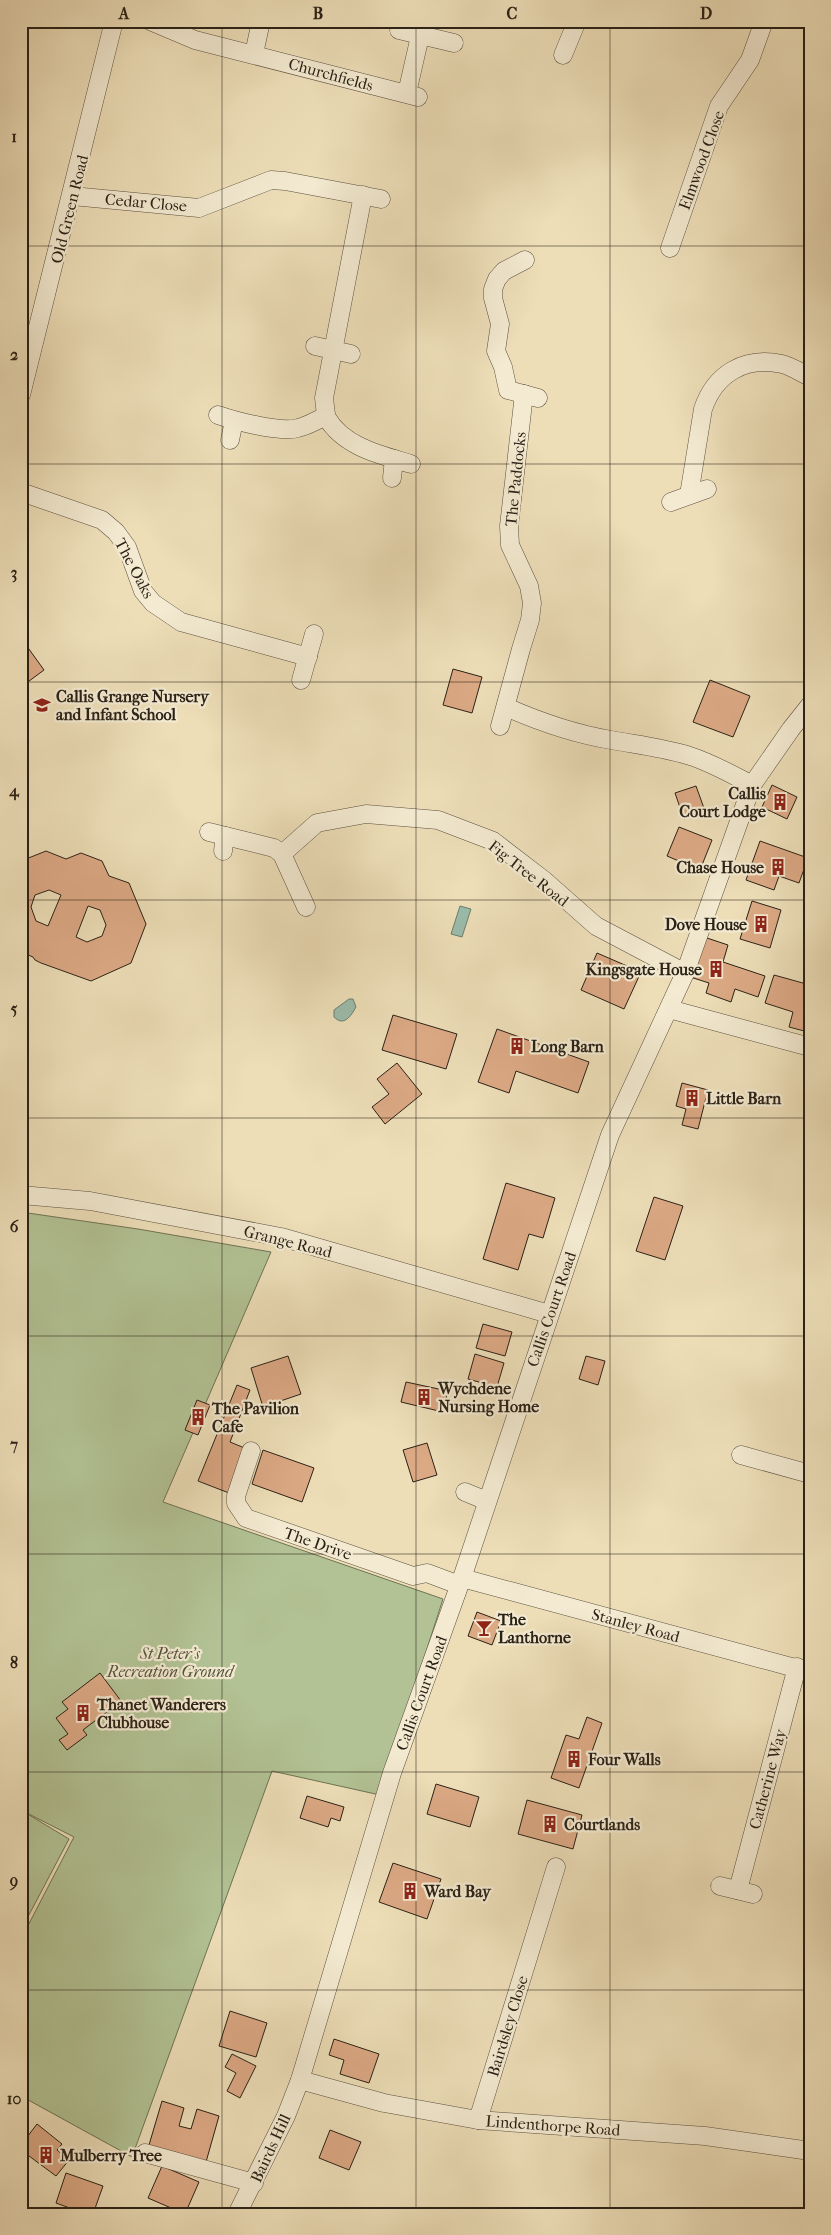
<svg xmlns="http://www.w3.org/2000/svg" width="831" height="2235" viewBox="0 0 831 2235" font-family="'IM FELL French Canon',serif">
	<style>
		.green { fill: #b2c294; stroke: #6e7255 }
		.water { fill: #9abcab; stroke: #6d7e6f }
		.building { fill: #dca985; stroke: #2a2116; fill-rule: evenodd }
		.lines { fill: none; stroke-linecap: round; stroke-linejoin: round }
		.minor-casing { stroke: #5b503e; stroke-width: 19 }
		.minor { stroke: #f3ead1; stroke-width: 18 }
		.grid { fill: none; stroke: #2a2116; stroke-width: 1; stroke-opacity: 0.55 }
		.labels { text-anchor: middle; stroke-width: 4.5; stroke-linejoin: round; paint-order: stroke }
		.street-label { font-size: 16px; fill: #2a2116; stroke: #f3ead1 }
		.poi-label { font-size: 16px; font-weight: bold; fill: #2a2116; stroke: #f3ead1; text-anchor: start }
		.park-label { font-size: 16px; font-style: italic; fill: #53513c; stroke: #f3ead1 }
		.neatline { fill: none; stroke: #2a2116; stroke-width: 2 }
		.grid-label { font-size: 16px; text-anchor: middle; font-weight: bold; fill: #2a2116 }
	</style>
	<rect width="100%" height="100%" fill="#eddeb8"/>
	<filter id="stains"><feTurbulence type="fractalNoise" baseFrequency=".004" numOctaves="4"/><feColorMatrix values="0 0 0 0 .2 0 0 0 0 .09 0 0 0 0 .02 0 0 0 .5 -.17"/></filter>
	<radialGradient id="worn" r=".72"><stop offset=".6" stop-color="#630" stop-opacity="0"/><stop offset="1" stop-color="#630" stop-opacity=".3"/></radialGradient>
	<g class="green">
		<path d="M21,1212L138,1229L271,1252L163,1502L443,1599L380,1795L272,1771L132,2157L21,2096V1939L74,1837L21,1810Z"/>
		<path d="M21,1810L69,1839L21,1930Z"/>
	</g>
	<g class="water">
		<path d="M460,906L471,909L462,937L451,934Z"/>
		<path d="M349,999H353L356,1007C351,1016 344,1027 334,1017V1010Z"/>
	</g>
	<g class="building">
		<path d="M21,638L44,670L21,687Z"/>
		<path d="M453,669L482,677L472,713L443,705Z"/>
		<path d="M710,680L750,696L733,737L693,722Z"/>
		<path d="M772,785L797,797L787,819L762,807Z"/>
		<path d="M696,786L705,811L684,819L675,793Z"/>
		<path d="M679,827L712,840L700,870L667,856Z"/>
		<path d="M760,841L808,858L799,883L779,876L774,890L746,880Z"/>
		<path d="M46,851L66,859L81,853L102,861L109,876L129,883L146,924L131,963L91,981L41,963L35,960L33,957L21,952V861ZM49,890L61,895L48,926L36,921L31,907L35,895ZM88,906L100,910L106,925L102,936L87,942L76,937Z"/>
		<path d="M752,901L781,910L770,948L740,939Z"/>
		<path d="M701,936L728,945L723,962L765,976L758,997L735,989L731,1002L706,993L709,983L687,976Z"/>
		<path d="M597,953L641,972L624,1009L581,990Z"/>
		<path d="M774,975L810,985L808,1032L789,1027L793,1012L765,1003Z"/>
		<path d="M393,1015L457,1034L446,1069L382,1050Z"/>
		<path d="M497,1029L589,1062L578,1093L516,1071L509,1093L478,1082Z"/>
		<path d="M397,1063L422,1094L385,1124L372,1107L389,1094L377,1079Z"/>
		<path d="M682,1083L708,1090L698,1129L682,1125L686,1109L676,1106Z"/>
		<path d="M506,1183L555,1198L543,1238L529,1234L518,1270L483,1259Z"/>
		<path d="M654,1197L683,1206L665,1260L636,1251Z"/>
		<path d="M483,1324L512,1332L505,1356L476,1348Z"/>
		<path d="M475,1354L504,1363L497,1387L468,1379Z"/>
		<path d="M288,1356L301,1394L263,1407L251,1368Z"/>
		<path d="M586,1356L605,1361L598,1385L579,1379Z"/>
		<path d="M406,1382L448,1391L443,1412L401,1402Z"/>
		<path d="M237,1385L250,1390L230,1442L247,1449L229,1493L198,1481Z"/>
		<path d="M197,1400L210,1405L198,1435L185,1430Z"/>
		<path d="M427,1443L437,1475L413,1482L403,1450Z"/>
		<path d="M263,1450L314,1468L302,1502L252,1484Z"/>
		<path d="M477,1612L501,1621L492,1645L468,1636Z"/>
		<path d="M100,1673L121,1701L83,1730L87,1735L67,1750L59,1740L68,1734L56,1718L68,1709L62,1702Z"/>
		<path d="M587,1717L602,1723L579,1788L551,1778L566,1735L579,1739Z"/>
		<path d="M436,1784L479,1797L470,1827L427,1814Z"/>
		<path d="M307,1796L344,1807L340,1821L331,1818L328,1827L300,1818Z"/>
		<path d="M527,1800L582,1815L573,1849L518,1834Z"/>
		<path d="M393,1863L441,1879L427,1919L379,1902Z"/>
		<path d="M230,2011L267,2023L256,2057L219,2046Z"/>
		<path d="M334,2039L379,2054L369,2083L340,2074L344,2060L329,2055Z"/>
		<path d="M232,2054L256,2066L240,2098L227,2091L236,2073L225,2067Z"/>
		<path d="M162,2101L184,2108L179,2126L191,2129L197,2109L219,2116L206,2162L149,2145Z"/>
		<path d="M37,2124L62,2144L57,2150L69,2160L56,2176L21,2150V2145Z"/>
		<path d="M330,2130L361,2142L349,2170L319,2158Z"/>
		<path d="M162,2166L199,2182L185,2214L148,2198Z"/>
		<path d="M66,2173L103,2186L93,2214H86L56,2203Z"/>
	</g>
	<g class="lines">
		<g class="minor-casing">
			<g id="minor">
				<path d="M150,21L195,40L418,97"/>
				<path d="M399,30L454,43"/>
				<path d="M254,54L261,21"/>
				<path d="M563,55L577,21"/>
				<path d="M407,93L420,36"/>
				<path d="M363,195L324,398C325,404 325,412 327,418C344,447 381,455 411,464"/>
				<path d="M72,196L199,208L271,180L285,181L381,199"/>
				<path d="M670,248L719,106L750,60L764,21"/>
				<path d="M525,260L504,271L497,279L493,289V298L500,324L496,351L503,367L508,390L538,398"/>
				<path d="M315,346L351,354"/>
				<path d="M21,395L114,21"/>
				<path d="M218,415C235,421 281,433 298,428C308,426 317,420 326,416"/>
				<path d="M230,440L234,421"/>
				<path d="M392,478L394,459"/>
				<path d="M21,492L102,520L116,532L127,547L143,591L153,603L181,622L308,657"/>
				<path d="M689,495L703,409C715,374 744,356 782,364C791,366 801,373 810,377"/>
				<path d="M671,502L707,489"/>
				<path d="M301,680L314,634"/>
				<path d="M506,707C540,722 575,734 611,740C638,745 664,748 690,756C712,763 731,774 752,785"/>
				<path d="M500,726L521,649L530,620L532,603L529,586L510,545L509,526L524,394"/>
				<path d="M209,832L274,848L282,854L306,907"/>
				<path d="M223,851L225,836"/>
				<path d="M282,854L317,823L366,814L438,820L493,841L545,881L596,926L685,973"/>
				<path d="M669,1009L810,1047"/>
				<path d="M21,1195L90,1201L281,1237L549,1314"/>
				<path d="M251,1451L236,1496V1503L246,1518L413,1576L427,1573L459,1585"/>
				<path d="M741,1455L810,1474"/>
				<path d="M465,1492L487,1501"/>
				<path d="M462,1578L810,1672"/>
				<path d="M720,1886L753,1894"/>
				<path d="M738,1890L797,1667"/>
				<path d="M300,2080L384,2103L478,2120L705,2136L810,2151"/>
				<path d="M478,2120L556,1867"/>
				<path d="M145,2153L254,2183"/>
				<path d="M237,2214L286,2116L300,2080L392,1773L462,1578L610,1135L685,973L752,785L791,729L810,705"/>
			</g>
		</g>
		<use href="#minor" class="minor"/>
	</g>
	<path class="grid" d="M222,21V2214M416,21V2214M610,21V2214M21,246H810M21,464H810M21,682H810M21,900H810M21,1118H810M21,1336H810M21,1554H810M21,1772H810M21,1990H810"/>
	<defs>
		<g id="school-bare" transform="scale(1.35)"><path d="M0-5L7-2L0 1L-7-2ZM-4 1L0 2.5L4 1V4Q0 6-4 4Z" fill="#8f2418" stroke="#f3ead1" stroke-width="2.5" paint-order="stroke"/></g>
		<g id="building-bare" transform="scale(1.35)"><path d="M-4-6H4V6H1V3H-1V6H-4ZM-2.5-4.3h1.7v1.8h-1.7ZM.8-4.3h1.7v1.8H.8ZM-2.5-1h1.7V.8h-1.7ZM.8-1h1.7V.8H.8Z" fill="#8f2418" stroke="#f3ead1" stroke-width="2.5" paint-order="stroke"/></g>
		<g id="bar-bare" transform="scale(1.35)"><path d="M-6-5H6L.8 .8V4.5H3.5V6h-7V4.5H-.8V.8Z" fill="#8f2418" stroke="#f3ead1" stroke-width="2.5" paint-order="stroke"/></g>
	</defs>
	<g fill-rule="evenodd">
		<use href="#school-bare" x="42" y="705"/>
		<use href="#building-bare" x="780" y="802"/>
		<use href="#building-bare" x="778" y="867"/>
		<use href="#building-bare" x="761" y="924"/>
		<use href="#building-bare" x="716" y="969"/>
		<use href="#building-bare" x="517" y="1046"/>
		<use href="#building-bare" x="692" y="1098"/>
		<use href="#building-bare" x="424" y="1397"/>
		<use href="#building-bare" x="198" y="1417"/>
		<use href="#bar-bare" x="484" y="1628"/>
		<use href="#building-bare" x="83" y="1713"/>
		<use href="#building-bare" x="574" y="1759"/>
		<use href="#building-bare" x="550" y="1824"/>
		<use href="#building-bare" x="410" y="1891"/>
		<use href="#building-bare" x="46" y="2155"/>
	</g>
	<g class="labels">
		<g class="street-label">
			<text transform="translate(331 74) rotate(15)" y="6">Churchfields</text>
			<text transform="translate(701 160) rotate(-70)" y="6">Elmwood Close</text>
			<text transform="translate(146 202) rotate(5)" y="6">Cedar Close</text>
			<text transform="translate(69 209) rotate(-76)" y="6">Old Green Road</text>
			<text transform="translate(515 479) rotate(-84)" y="6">The Paddocks</text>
			<text transform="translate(135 568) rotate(62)" y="6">The Oaks</text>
			<text transform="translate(529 873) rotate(38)" y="6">Fig Tree Road</text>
			<text transform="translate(288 1241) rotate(14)" y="6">Grange Road</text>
			<text transform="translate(551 1309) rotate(-71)" y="6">Callis Court Road</text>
			<text transform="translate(318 1543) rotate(19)" y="6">The Drive</text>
			<text transform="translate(636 1625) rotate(15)" y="6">Stanley Road</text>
			<text transform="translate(421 1693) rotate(-70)" y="6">Callis Court Road</text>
			<text transform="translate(767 1779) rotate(-75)" y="6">Catherine Way</text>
			<text transform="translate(507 2026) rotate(-73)" y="6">Bairdsley Close</text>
			<text transform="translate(553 2125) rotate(4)" y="6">Lindenthorpe Road</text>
			<text transform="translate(270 2148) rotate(-65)" y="6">Bairds Hill</text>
		</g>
		<g class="poi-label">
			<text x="56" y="702">Callis Grange Nursery<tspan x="56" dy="18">and Infant School</tspan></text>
			<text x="766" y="799" text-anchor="end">Callis<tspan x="766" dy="18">Court Lodge</tspan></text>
			<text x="764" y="873" text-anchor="end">Chase House</text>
			<text x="747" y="930" text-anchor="end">Dove House</text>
			<text x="702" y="975" text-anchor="end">Kingsgate House</text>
			<text x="531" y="1052">Long Barn</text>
			<text x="706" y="1104">Little Barn</text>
			<text x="438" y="1394">Wychdene<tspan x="438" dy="18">Nursing Home</tspan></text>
			<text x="212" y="1414">The Pavilion<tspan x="212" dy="18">Cafe</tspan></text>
			<text x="498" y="1625">The<tspan x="498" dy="18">Lanthorne</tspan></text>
			<text x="97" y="1710">Thanet Wanderers<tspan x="97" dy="18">Clubhouse</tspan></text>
			<text x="588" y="1765">Four Walls</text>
			<text x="564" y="1830">Courtlands</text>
			<text x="424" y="1897">Ward Bay</text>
			<text x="60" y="2161">Mulberry Tree</text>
		</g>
		<g class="park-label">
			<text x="170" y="1659">St Peter's<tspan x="170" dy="18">Recreation Ground</tspan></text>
		</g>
	</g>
	<rect width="831" height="2235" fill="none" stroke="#eddeb8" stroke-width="55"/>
	<rect x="28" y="28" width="776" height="2180" class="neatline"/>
	<g class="grid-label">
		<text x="124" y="19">A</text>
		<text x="318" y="19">B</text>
		<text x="512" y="19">C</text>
		<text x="706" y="19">D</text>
		<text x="14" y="142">1</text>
		<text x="14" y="360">2</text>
		<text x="14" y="578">3</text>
		<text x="14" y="796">4</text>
		<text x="14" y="1014">5</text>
		<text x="14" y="1232">6</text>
		<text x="14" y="1450">7</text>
		<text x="14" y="1668">8</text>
		<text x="14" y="1886">9</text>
		<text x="14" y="2104">10</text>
	</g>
	<rect width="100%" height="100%" filter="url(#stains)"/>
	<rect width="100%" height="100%" fill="url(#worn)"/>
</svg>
